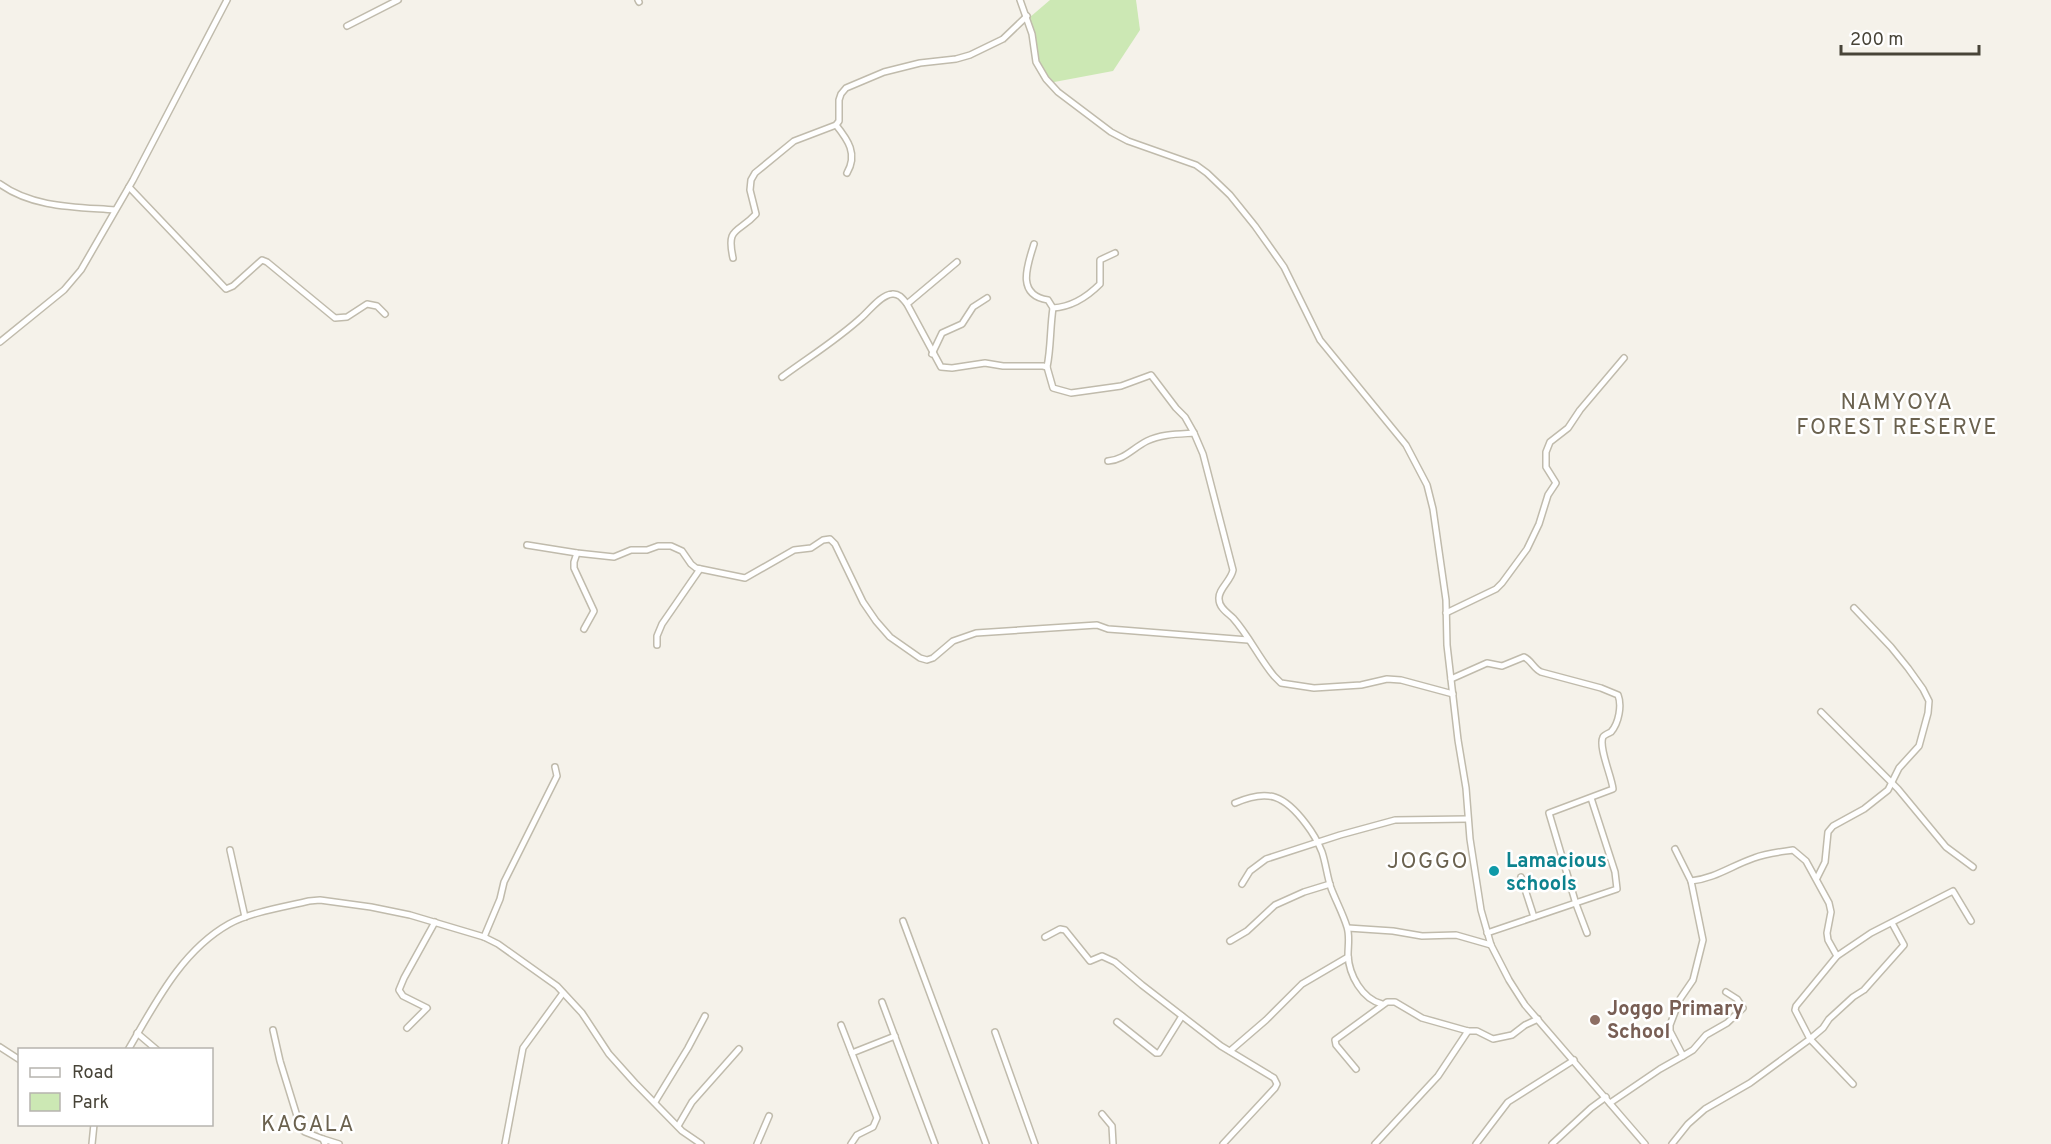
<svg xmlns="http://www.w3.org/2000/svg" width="2051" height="1144" viewBox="0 0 2051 1144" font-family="Overpass,sans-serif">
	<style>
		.green { fill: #cce8b4 }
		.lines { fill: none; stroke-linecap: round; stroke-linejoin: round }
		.minor-casing { stroke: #c0bbac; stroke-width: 8 }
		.minor { stroke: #fff; stroke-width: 5 }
		.culture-dot { fill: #0f9aa8; stroke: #fff; stroke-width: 2 }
		.education-dot { fill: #8d6e63; stroke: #fff; stroke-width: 2 }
		.labels { text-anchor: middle; stroke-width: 5; stroke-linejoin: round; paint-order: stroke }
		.culture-label { font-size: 20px; font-weight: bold; fill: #0d838f; stroke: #fff; text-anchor: start }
		.education-label { font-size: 20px; font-weight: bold; fill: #785e54; stroke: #fff; text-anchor: start }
		.quarter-label { font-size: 22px; letter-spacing: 1.5px; fill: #6b624f; stroke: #fff }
	</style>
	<rect width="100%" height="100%" fill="#f5f2ea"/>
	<path class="green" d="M1050,0H1136L1140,30L1113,71L1049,83L1039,61L1029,18Z"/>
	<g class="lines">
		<g class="minor-casing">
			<g id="minor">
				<path d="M638,0L639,2"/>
				<path d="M1020,0L1032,34L1036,62L1046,79L1058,92L1111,132L1128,141L1196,165L1207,173L1230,195L1255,226L1284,267L1320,340L1406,445L1427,485L1433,509L1446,600L1447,645L1458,740L1466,788L1470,839L1481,910L1491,945L1509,980L1525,1005L1645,1144"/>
				<path d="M347,26L398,0"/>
				<path d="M836,125C848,140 858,154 847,173"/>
				<path d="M0,184C33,208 77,207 115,210"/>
				<path d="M129,187L226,289L233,286L262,260L267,262L335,318L347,317L367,304L377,306L385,314"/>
				<path d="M1034,244C1027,266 1016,295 1048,300L1053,308C1050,328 1051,348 1047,367"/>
				<path d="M733,258C726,226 738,234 756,214L750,190L751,180L755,173L794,141L836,125L839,121V100L841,94L846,88L884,72L920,63L956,59L970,55L1003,39L1027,16"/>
				<path d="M907,304L957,262"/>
				<path d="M1053,308C1071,307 1087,297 1100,284V260L1115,253"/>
				<path d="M0,342L64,290L81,270L133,180L227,0"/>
				<path d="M932,354L942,333L962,324L973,307L987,298"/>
				<path d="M782,377C809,357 837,340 862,317C870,310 881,295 892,294C899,293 903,299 907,304L941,367L952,368L985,363L1003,366H1043L1047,367L1053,388L1071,393L1121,386L1151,375L1176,408L1185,417L1194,433L1203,454L1233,570C1231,581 1218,589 1219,599C1219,608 1228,613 1233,618C1249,636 1259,658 1274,676L1281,683L1314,688L1361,685L1387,679L1401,680L1453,694"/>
				<path d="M1108,461C1124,460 1133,448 1147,441C1161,434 1179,434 1194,433"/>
				<path d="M527,545L577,553L614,557L631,550H647L658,546H671L682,551L691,564L696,568L745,578L794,550L811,548L823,540L830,539L835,544L863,602L876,621L890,637L920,658L927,660L933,658L953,641L976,633L1097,625L1108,629L1122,630L1248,640"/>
				<path d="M577,553L574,562V568L594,611L584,629"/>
				<path d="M1446,613L1496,589L1502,583L1527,549L1539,524L1548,495L1556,483L1546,467V452L1550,442L1568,428L1580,410L1624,358"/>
				<path d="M657,645V636L662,624L700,569"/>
				<path d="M1451,679L1487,663L1502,666L1524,657C1531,660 1534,669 1541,672L1601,688L1618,695C1622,705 1619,723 1611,732C1609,733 1604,735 1603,737C1598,747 1612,777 1613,789L1549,813L1576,904L1587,933"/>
				<path d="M1821,712L1898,789L1946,847L1973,867"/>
				<path d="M1235,803C1269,788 1285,796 1306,824C1313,833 1318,842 1322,852C1326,864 1327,876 1331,888C1336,901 1343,914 1347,927C1350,936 1348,945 1348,955C1349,975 1362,999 1382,1004"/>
				<path d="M230,850L245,917"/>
				<path d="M1521,877L1534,917"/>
				<path d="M1817,878L1825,862L1828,832L1833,826L1864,809L1888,790L1899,768L1919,746L1928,713L1929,701L1923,689L1908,668L1891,647L1854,608"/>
				<path d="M1242,884L1250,871L1266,859L1340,835L1395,820L1468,819"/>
				<path d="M903,921L986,1144"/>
				<path d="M1348,928L1393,931L1422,936L1456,935L1491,945"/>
				<path d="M1487,933L1617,889L1615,872L1591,798"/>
				<path d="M484,937L500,899L504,882L557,776L555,767"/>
				<path d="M1045,937L1060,929L1065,930L1090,961L1102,956L1115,962L1142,985L1221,1046L1274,1078L1277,1084L1275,1088L1223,1144"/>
				<path d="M1230,941L1247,931L1275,905L1304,892L1330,884"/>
				<path d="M1837,956L1871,933L1953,891L1971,921"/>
				<path d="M882,1002L935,1144"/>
				<path d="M1117,1022L1156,1053H1159L1182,1016"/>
				<path d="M841,1025L877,1118L873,1127L857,1135L851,1144"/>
				<path d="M407,1028L427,1008L403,996L399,990L404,978L435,922"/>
				<path d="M273,1030L280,1061L301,1129L305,1132L323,1139L325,1144"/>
				<path d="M995,1032L1035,1144"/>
				<path d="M137,1033L157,1050"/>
				<path d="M0,1047L20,1060"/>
				<path d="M128,1050C155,1004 181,951 229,924C251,912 284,907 309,901L320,900L371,907L410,915L484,937L498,944L557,986L582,1013L609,1054L635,1083L682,1131L701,1144"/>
				<path d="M1230,1051L1266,1020L1302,984L1348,957"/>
				<path d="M852,1053L895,1036"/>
				<path d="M1683,1056L1693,1050L1706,1035L1727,1023L1743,1008L1737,999L1726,992"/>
				<path d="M1356,1069L1336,1045L1335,1040L1387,1002H1395L1422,1018L1468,1031H1477L1493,1039L1512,1035L1525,1025L1538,1019"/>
				<path d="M1853,1084L1810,1039L1823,1028L1829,1019L1853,997L1864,990L1904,945L1892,923"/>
				<path d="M655,1102L688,1048L705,1016"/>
				<path d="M1610,1103L1660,1069L1683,1056L1670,1031V1025L1680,999L1693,980L1703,940L1691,881L1675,849"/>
				<path d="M1102,1114L1112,1126L1113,1144"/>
				<path d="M678,1126L692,1102L739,1049"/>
				<path d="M323,1139L339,1144"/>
				<path d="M92,1144L94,1124"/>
				<path d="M505,1144L523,1048L563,993"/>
				<path d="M757,1144L769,1116"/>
				<path d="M1375,1144L1438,1076L1468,1031"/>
				<path d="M1476,1144L1508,1102L1574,1060"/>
				<path d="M1552,1144L1591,1108L1606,1097"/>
				<path d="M1672,1144L1688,1124L1705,1109L1750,1083L1810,1039L1795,1010L1796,1006L1837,956L1828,940L1827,933L1831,912L1829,903L1806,861L1793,850C1780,852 1767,853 1754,858C1731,866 1716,878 1691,881"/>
			</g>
		</g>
		<use href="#minor" class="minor"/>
	</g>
	<circle class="culture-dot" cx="1494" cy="871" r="6"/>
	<circle class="education-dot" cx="1595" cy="1020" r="6"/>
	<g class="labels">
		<g class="culture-label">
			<text x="1506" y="867">Lamacious<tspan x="1506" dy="23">schools</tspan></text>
		</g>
		<g class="education-label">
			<text x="1607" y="1015">Joggo Primary<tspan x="1607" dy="23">School</tspan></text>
		</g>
		<g class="quarter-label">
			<text x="1897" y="409">NAMYOYA<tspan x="1897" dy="25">FOREST RESERVE</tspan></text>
			<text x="1428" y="868">JOGGO</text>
			<text x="308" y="1131">KAGALA</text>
		</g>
	</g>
	<rect x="18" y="1048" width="195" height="78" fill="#ffffff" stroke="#b6b4af" stroke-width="1.5"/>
	<rect x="30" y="1068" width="30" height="9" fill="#ffffff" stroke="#b6b4af" stroke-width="1.5"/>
	<text x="72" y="1078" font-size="18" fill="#484438">Road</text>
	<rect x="30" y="1093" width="30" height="18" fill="#cce8b4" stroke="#b6b4af" stroke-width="1.5"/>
	<text x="72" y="1108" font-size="18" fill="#484438">Park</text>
	<path d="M1841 45v9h138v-9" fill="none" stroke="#484438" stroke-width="3"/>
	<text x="1850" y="45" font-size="18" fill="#484438" stroke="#ffffff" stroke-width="4.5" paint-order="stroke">200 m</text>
</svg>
